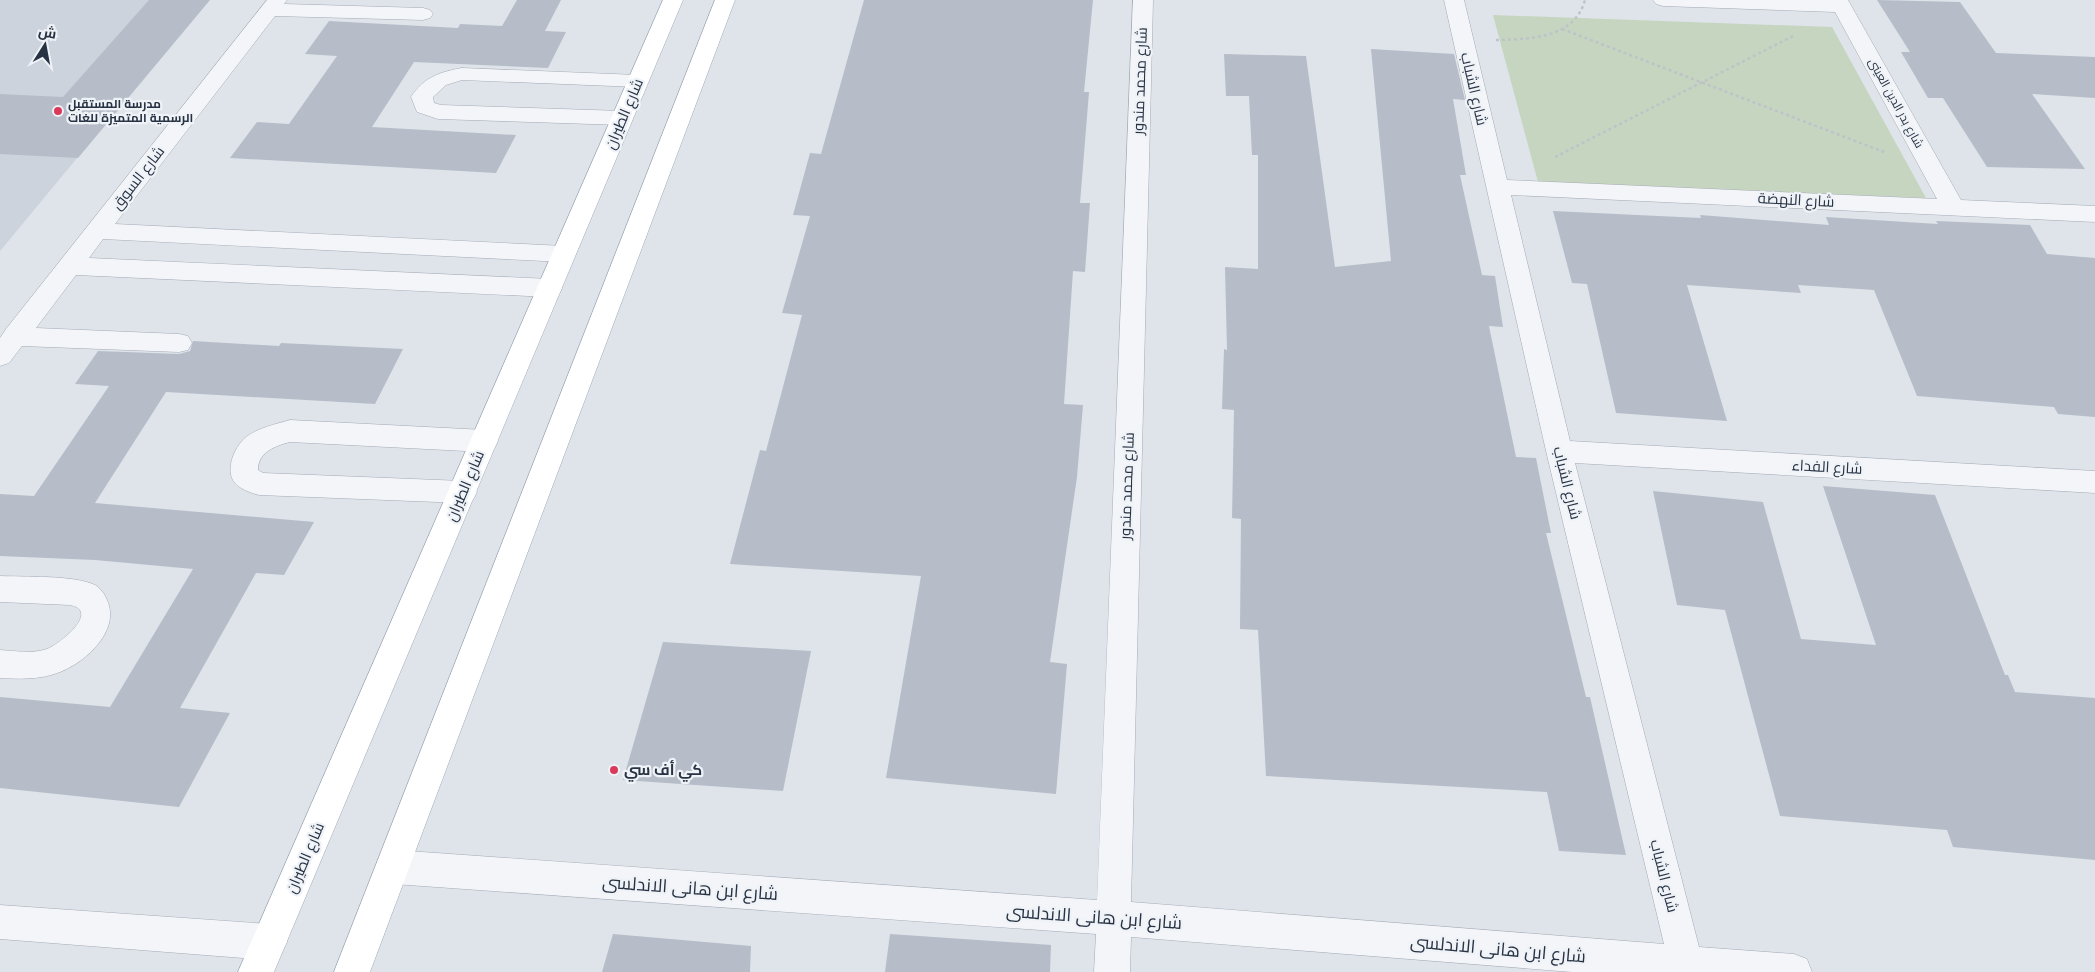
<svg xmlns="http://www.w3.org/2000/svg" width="2095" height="972" viewBox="0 0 2095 972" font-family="Roboto,Cairo,sans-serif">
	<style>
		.built { fill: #cdd3dc }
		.green { fill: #c6d5c0 }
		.building { fill: #b6bdc8 }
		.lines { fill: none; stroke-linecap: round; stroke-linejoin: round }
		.minor-casing { stroke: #a4abb5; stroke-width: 1 }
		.major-casing { stroke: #9ea9b7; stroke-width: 1 }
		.path { stroke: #bec2c9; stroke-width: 2.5; stroke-dasharray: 3 3; stroke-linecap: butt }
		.minor { fill: #f3f5f8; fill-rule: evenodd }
		.major { fill: #fff; fill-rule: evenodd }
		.poi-dot { fill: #da395a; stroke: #eff3f7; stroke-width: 2 }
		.labels { text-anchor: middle; stroke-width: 4.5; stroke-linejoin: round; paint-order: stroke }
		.far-street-label { font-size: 12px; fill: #273243; stroke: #eff3f7 }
		.far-poi-label { font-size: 12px; font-weight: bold; fill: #273243; stroke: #eff3f7; text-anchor: start }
		.street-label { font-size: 15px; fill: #273243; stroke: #eff3f7 }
		.poi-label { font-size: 15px; font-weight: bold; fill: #273243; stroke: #eff3f7; text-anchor: start }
		.near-street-label { font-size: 18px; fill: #273243; stroke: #eff3f7 }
	</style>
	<rect width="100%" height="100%" fill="#dfe4ea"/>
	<path class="built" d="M0,0H208L0,251Z"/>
	<path class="green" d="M1493,15L1832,27L1926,198L1538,182Z"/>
	<g class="building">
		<path d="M149,0H210L78,158L0,154V94L63,97Z"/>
		<path d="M517,0H561L545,31L566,32L548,68L414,62L372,127L516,135L496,173L230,158L257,122L289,124L337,56L305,54L329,21L458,28L460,24L502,26Z"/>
		<path d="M864,0H1093L1084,92H1089L1080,203H1090L1085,272L1073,271L1064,404L1083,405L1077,477L1050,662L1067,664L1056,794L886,778L921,576L730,564L760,450L766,451L802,315L782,313L810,216L793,215L810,153L821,154Z"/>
		<path d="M1877,0L1960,2L1996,53L2095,57V98L2032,94L2085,169L1987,167L1943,98H1928L1901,52H1910Z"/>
		<path d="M1371,49L1454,54L1465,100L1453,99L1466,175H1460L1482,275L1495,276L1503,327L1489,326L1516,457L1536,458L1551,533H1546L1586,697H1590L1626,855L1559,851L1547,792L1266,776L1258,630L1240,629L1241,519L1232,518L1234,410L1222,409L1224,349L1227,350L1225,267L1258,269V155H1252L1249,96H1226L1224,54L1306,56L1335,267L1391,261Z"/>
		<path d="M1553,211L1701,218L1700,215L1829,225L1826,217L1938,224L1936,221L2030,225L2047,254L2095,258V417L2058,414L2054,407L1917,396L1874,290L1798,285L1801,293L1687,285L1727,421L1616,413L1587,284L1572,283Z"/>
		<path d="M193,341L279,346L281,343L403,349L375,404L166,392L95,503L314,522L284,575L256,573L180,708L230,713L179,807L0,788V697L110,707L193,569L95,560L0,556V494L34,496L109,386L75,384L98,351L179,354L190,351Z"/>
		<path d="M1823,486L1935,495L2005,675H2008L2015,692L2095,698V860L1953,847L1947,830L1780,816L1725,610L1677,605L1653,491L1763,502L1801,639L1876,645Z"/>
		<path d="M663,642L811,651L783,791L623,780Z"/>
		<path d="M613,934L751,946L750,972H602Z"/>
		<path d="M890,934L1051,945L1050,972H885Z"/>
	</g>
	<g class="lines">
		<g class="minor-casing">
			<g id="minor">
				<path d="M267,0H287L284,4L423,8L430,10L433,14L430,18L423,20L275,16L115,224L564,246L572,248L576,254L572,260L564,262L103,239L89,258L550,279L559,282L562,288L559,294L550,297L76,275L36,328L179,334L188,336L192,343L188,350L179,352L22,346L9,363L0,366V338L6,329Z"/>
				<path d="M1133,0H1153L1131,902L1664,944L1546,451L1444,0H1464L1507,180L1937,199L1835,12L1663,6L1656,4L1653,0H1848L1961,200L2095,206V222L1511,195L1570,441L2095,471V493L1575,463L1699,947L1794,954L1807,959L1812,972H1572L1131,937L1130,972H1094L1096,934L394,884L382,879L377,867L382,855L394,850L1097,900Z"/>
				<path d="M462,68L638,75L645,76L648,81L645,86L638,87L462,80L446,85L433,97L434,103L441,105L622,111L630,113L633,118L630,123L622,125L438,119L417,112L411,97C424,77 440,72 462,68Z"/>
				<path d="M290,420L485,430L494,433L498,441L494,449L485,452L290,442C275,446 258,452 258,470L263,473L463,481L473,484L477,492L473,500L463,503L259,495C251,493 240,489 235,483C224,470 235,446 246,437C258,428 276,424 290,420Z"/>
				<path d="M0,576C24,577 74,575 95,585C100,588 105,594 107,600C121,630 86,662 60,672C40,680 21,679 0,678V650C15,651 33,654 47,649C60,644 101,611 70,605L0,602Z"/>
				<path d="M0,905L269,924L281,930L287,942L281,954L269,960L0,939Z"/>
			</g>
		</g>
		<g class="major-casing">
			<g id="major">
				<path d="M663,0H683L274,972H238Z"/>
				<path d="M715,0H735L370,972H334Z"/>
			</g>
		</g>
		<g class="path">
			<path d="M1562,29L1884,152"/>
			<path d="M1496,40C1530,39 1574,39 1585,0"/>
			<path d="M1555,157L1795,35"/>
		</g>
		<use href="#minor" class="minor"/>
		<use href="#major" class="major"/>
	</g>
	<g class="poi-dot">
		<circle cx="58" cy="111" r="5"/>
		<circle cx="614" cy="770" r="5"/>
	</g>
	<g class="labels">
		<g class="far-street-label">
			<text transform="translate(1896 103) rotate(61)" y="4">شارع بدر الدين العينى</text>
		</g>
		<g class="far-poi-label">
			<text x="68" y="108">مدرسة المستقبل<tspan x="68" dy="14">الرسمية المتميزة للغات</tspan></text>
		</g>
		<g class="street-label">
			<text transform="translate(1140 81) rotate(-88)" y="5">شارع محمد مندور</text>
			<text transform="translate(1474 89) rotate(77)" y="5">شارع الشباب</text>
			<text transform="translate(624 114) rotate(-67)" y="5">شارع الطيران</text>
			<text transform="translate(138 178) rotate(-52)" y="5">شارع السوق</text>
			<text transform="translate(1796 200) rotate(3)" y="5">شارع النهضة</text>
			<text transform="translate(1827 467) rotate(3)" y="5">شارع الفداء</text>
			<text transform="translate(1567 483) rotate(76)" y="5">شارع الشباب</text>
			<text transform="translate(465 486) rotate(-67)" y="5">شارع الطيران</text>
			<text transform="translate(1127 486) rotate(-88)" y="5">شارع محمد مندور</text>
			<text transform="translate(305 858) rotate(-67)" y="5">شارع الطيران</text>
			<text transform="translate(1664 876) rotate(76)" y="5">شارع الشباب</text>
		</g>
		<g class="poi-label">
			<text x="624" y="775">كي أف سي</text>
		</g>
		<g class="near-street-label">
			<text transform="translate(690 888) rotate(4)" y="6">شارع ابن هانى الاندلسى</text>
			<text transform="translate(1094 917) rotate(4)" y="6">شارع ابن هانى الاندلسى</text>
			<text transform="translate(1498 949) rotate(5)" y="6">شارع ابن هانى الاندلسى</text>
		</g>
	</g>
	<g transform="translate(45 45) rotate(11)" stroke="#eff3f7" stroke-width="4" paint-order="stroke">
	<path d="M0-4L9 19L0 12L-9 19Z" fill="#273243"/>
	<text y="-8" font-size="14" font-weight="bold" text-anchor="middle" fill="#273243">ش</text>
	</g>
</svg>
